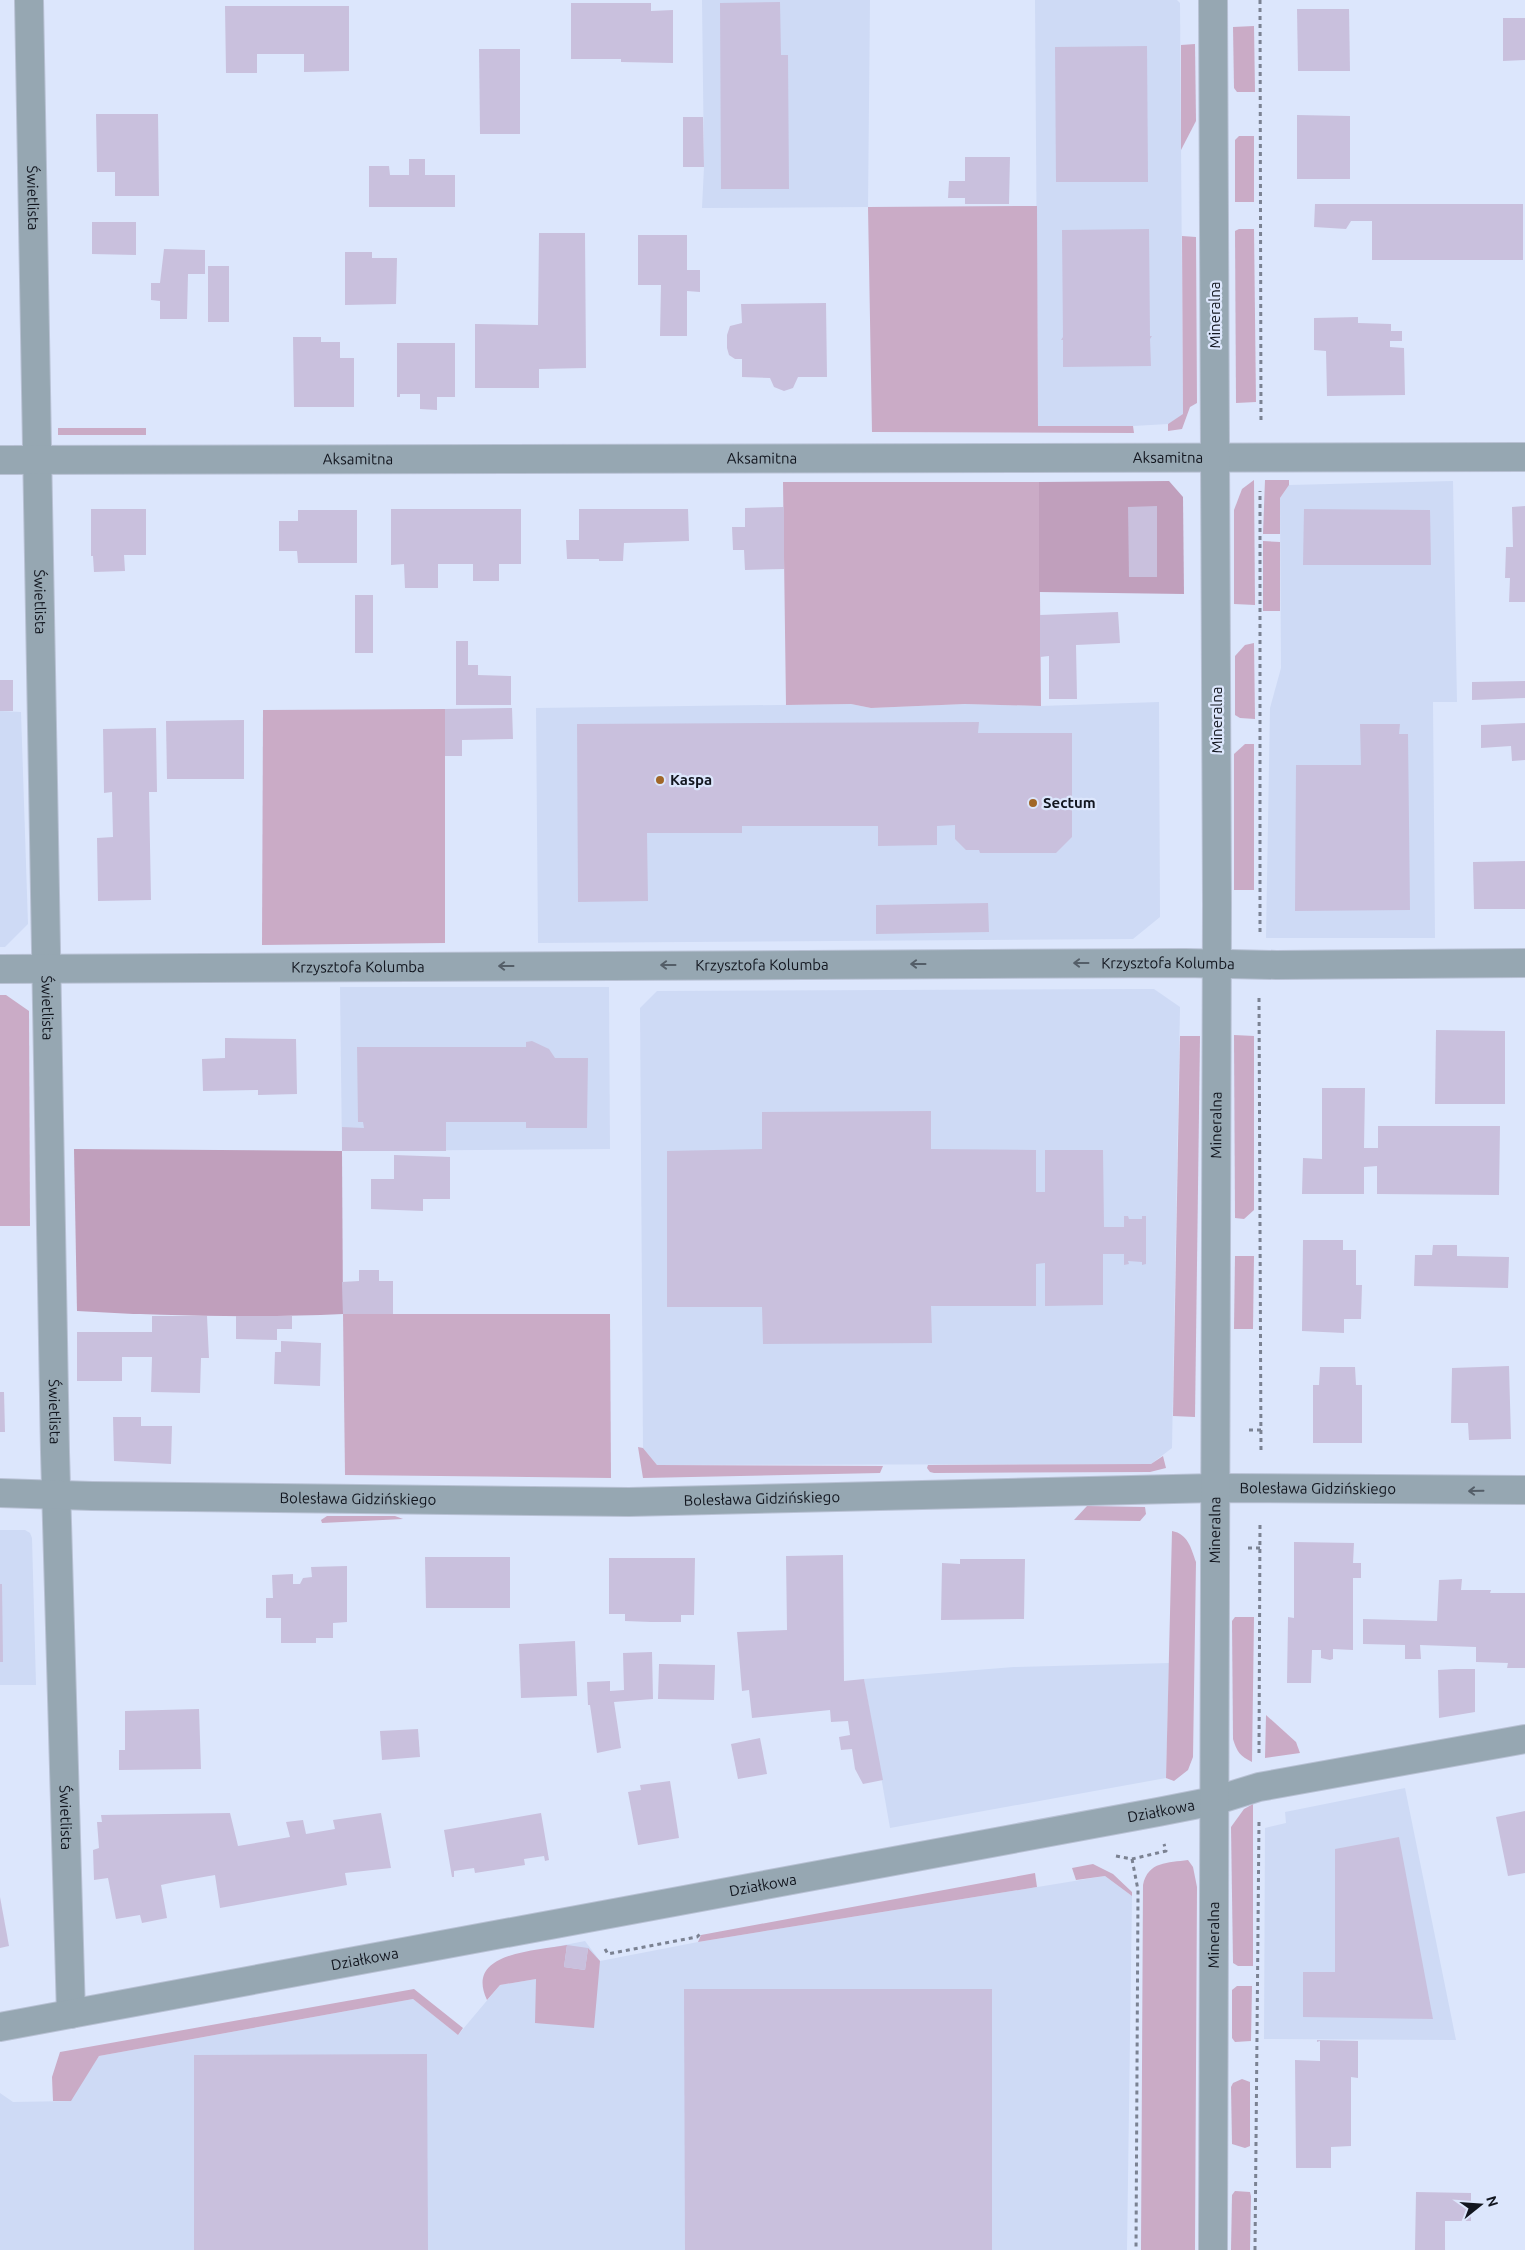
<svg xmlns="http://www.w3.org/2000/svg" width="1525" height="2250" viewBox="0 0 1525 2250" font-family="Ubuntu,sans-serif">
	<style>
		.built { fill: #cedaf5 }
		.green { fill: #caabc6 }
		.forest { fill: #c09fbc }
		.building { fill: #c9c0dd }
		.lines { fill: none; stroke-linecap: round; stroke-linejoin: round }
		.street-casing { stroke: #b8c1d4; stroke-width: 30 }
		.path { stroke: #7b8292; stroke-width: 3; stroke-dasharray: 4 4; stroke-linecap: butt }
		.street { stroke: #96a7b2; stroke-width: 28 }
		.oneway { stroke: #545e68 }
		.poi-dot { fill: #a16727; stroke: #dce6fc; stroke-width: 2 }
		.labels { text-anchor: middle; stroke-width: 4.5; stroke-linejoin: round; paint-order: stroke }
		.street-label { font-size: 15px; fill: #12161f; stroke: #dce6fc }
		.poi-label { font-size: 15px; font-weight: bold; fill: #12161f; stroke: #dce6fc; text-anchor: start }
	</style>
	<rect width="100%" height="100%" fill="#dce6fc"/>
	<g class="built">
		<path d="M702,0H870L868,207L702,208L704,167Z"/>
		<path d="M1035,0H1177L1180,3L1183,415L1168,424L1133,426H1038Z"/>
		<path d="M1453,481L1457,702H1433L1435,938H1266L1270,708L1281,668L1280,498L1289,485Z"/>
		<path d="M1159,702L1160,917L1133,939L538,943L536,708L851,704L871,708L965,704L1041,706Z"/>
		<path d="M0,711L21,712L28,924L5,947H0Z"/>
		<path d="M340,987H609L610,1149L342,1151Z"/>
		<path d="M1154,989L1180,1007L1172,1448L1151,1464L657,1465L643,1448L640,1008L657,991Z"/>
		<path d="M0,1530H25L30,1533L32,1538L36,1685H0Z"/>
		<path d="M1169,1663L1166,1778L890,1828L864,1679L1014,1667Z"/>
		<path d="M1405,1788L1456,2040L1264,2039L1265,1828L1286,1823L1285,1812Z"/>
		<path d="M1105,1876L1132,1896L1127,2250H0V2093L13,2102L70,2101L99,2056L413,1999L458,2035L500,1985L536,1979L539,1950L585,1941L600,1961L698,1942Z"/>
	</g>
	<g class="green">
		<path d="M1254,26L1255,92H1237L1234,88L1233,27Z"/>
		<path d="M1195,44L1196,121L1181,150V45Z"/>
		<path d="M1239,136H1254V202H1235V140Z"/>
		<path d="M1037,206L1038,426H1133L1134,433L872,432L868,207Z"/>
		<path d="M1239,229H1254L1256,402L1236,403L1235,231Z"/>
		<path d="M1182,236L1196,237L1197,403L1190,407L1182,429L1168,431V424L1183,414Z"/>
		<rect x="58" y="428" width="88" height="7"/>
		<path d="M1254,480L1255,605L1234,604V510L1242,489Z"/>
		<path d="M1265,480H1289V485L1280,498V534H1263Z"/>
		<path d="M783,482H1039L1041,706L965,704L871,708L851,704L786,705Z"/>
		<path d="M1263,541L1280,542V611H1263Z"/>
		<path d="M1254,643L1255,719L1240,718L1235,715V656L1245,645Z"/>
		<path d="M445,709V943L262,945L263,710Z"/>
		<path d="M1245,744H1254V890H1234V754Z"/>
		<path d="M0,995H6L29,1011L30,1226H0Z"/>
		<path d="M1234,1035L1254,1036V1210L1244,1219L1235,1218Z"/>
		<path d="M1180,1036H1200L1195,1417L1173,1416Z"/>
		<path d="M1235,1256H1254L1253,1329H1234Z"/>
		<path d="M343,1314H610L611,1478L345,1475Z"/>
		<path d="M638,1447L643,1448L657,1465L883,1466L880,1473L643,1478Z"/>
		<path d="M1163,1456L1166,1468L1150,1472L934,1473L930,1472L927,1468L928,1465L1151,1464Z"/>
		<path d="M1087,1506L1145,1507L1146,1514L1140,1521L1074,1520Z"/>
		<path d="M327,1516H395L403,1519L322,1523L321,1520Z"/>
		<path d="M1172,1531C1188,1534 1191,1548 1196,1562L1193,1757L1188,1770L1174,1781L1166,1778Z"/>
		<path d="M1235,1617H1254L1252,1762C1240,1756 1237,1752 1233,1739L1232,1621Z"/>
		<path d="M1266,1715L1296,1742L1300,1753L1265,1758Z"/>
		<path d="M1253,1804V1966H1238L1233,1963L1231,1827L1244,1809Z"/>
		<path d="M1188,1860L1193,1867L1197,1887L1195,2250H1141L1143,1885C1148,1861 1168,1863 1188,1860Z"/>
		<path d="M1093,1864L1113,1874L1132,1892V1896L1105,1876L1076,1880L1072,1868Z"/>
		<path d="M1035,1873L1037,1887L698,1942L701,1935Z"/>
		<path d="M567,1945L564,1967L585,1970L588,1948L600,1961L594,2028L535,2023L536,1979L500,1985L487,2000C464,1952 536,1951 567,1945Z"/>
		<path d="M1237,1986H1252L1251,2041L1235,2042L1232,2038V1990Z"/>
		<path d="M414,1989L463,2028L458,2035L413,1999L99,2056L71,2101H53L52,2077L60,2052Z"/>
		<path d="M1242,2079L1250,2082V2146L1245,2148L1232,2144L1231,2087L1233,2083Z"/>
		<path d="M1235,2191L1250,2192L1251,2196L1250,2250H1231L1232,2195Z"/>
	</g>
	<g class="forest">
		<path d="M1169,481L1183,497L1184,594L1039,592V482Z"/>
		<path d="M74,1149L342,1151L343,1314C254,1318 166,1316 77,1311Z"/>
	</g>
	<g class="building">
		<path d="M780,2L781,55H788L789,189H721L720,3Z"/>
		<path d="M571,3H651V11L673,10V63L621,62V59H571Z"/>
		<path d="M225,6H349V71L304,72V54H257V73H226Z"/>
		<path d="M1297,9H1349L1350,71H1298Z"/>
		<path d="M1503,18H1525V60L1503,61Z"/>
		<path d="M1147,46L1148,182H1056L1055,47Z"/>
		<path d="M479,49H520V134H480Z"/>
		<path d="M96,114H158L159,196H115V172H97Z"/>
		<path d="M1297,115L1350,116V179H1297Z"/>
		<path d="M683,117H703L704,167H683Z"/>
		<path d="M965,157H1010L1009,204H965V198H948L949,181H965Z"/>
		<path d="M409,159H425V175H455V207H369V166H389L390,175H409Z"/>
		<path d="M1315,204H1523V260H1372V221H1351L1346,229L1314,227Z"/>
		<path d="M92,222H136V255L92,254Z"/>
		<path d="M1149,229L1150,336H1152L1150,339L1151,366L1063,367V340H1061L1063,337L1062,230Z"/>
		<path d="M539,233H585L586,368L539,369V388H475V324L538,325Z"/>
		<path d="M638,235H687V270H700V292L687,291V336H660L661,285H638Z"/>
		<path d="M164,249L205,250V274H188L187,319H160V301L151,300V283H160Z"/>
		<path d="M345,252H372V258H397L396,304L345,305Z"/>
		<rect x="208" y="266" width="21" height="56"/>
		<path d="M826,303L827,377H798L793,388L784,391L774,387L770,378L742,377V359H735L729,355L727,348V335L730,326L742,323L741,304Z"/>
		<path d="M1358,317V323L1391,324V331H1402V341H1390V347L1404,348L1405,395L1327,396L1326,351L1314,350V318Z"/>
		<path d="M293,337H321V342H340V358H354V407H294Z"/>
		<path d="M397,343H455V397H437V410L420,409V394H400V397H397Z"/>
		<path d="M1157,506V577H1129L1128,507Z"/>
		<path d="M1525,506V602H1509L1510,578H1505L1506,547H1513L1512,507Z"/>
		<path d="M784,507V569L745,570L744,550H733L732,527H745V508Z"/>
		<path d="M91,509H146V555H124L125,571L94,572L93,556H91Z"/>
		<path d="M391,509H521V564H499V581H473V564H438V588H405L404,564L391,565Z"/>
		<path d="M579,509H688L689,541L624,543L623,561H599V559H567L566,540H579Z"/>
		<path d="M1304,509L1430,510L1431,565H1303Z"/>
		<path d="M298,510H357V563H298L297,551H279V521H298Z"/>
		<rect x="355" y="595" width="18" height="58"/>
		<path d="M1118,612L1120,643L1076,645L1077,699H1049V656L1040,657V615Z"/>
		<path d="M456,641H468V665H478V675L511,676V705H456Z"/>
		<rect x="0" y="680" width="13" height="31"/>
		<path d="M1525,681V698L1472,700V682Z"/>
		<path d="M512,708L513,739L462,740V756H445V709Z"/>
		<path d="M244,720V779H167L166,721Z"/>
		<path d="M979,722L978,733H1072V837L1056,853H980L979,850H966L955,839V825L937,826V845L878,846V826H742V833H647L648,901L578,902L577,724Z"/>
		<path d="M1525,723V760L1512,761L1511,746L1481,748V725Z"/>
		<path d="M1360,724H1400L1399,734H1408L1410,910L1295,911L1296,765H1361Z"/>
		<path d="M156,728L157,792H149L151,900L98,901L97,838L113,837L112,792L104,793L103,729Z"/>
		<path d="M1525,861V909H1474L1473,862Z"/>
		<path d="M988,903L989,932L876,934V905Z"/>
		<path d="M1436,1030L1505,1031V1104H1435Z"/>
		<path d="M225,1038L296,1039L297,1094L258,1095V1090L203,1091L202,1059L225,1058Z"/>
		<path d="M532,1041L549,1049L555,1058H588L587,1128H526V1122H446V1151H342V1127L364,1128L363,1122H358L357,1047H526V1042Z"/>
		<path d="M1322,1088H1365L1364,1148H1378V1126H1500L1499,1195L1377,1194V1166L1364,1167V1194H1302L1303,1158L1322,1159Z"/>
		<path d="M931,1111V1149L1036,1150V1192H1045V1150H1103L1104,1227H1124V1216H1128L1129,1219H1142V1216H1146V1264L1142,1265V1262L1128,1261L1129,1264L1124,1265V1254H1103V1305L1045,1306V1263L1036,1264V1306H931L932,1343L763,1344L762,1307H667V1151L762,1149V1112Z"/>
		<path d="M394,1155L450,1157V1199H423V1211L371,1209V1179H394Z"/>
		<path d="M1303,1240H1343V1250H1356V1285H1362L1361,1319H1344V1333L1302,1331Z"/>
		<path d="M1433,1245H1457V1256L1509,1257L1508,1288L1414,1286L1415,1255H1432Z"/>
		<path d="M359,1270H379V1281H393V1314H343L342,1282L359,1281Z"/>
		<path d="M152,1316H207L209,1358H201L200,1393L151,1392L152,1357H122V1381H77V1332H152Z"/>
		<path d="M236,1316H292V1329H277V1340L236,1339Z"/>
		<path d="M281,1341L321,1343L320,1386L274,1384L275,1352H281Z"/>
		<path d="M1509,1366L1511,1439L1469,1440L1468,1423H1451L1452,1368Z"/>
		<path d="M1320,1367H1355L1356,1385H1362V1443H1313V1385H1319Z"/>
		<path d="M0,1392H4L5,1432H0Z"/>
		<path d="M113,1417H141V1426H172L171,1464L114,1461Z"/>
		<path d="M1294,1542L1354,1543L1353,1563H1361V1578H1353V1650L1333,1649V1659L1330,1660L1321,1658V1650H1312L1311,1683H1287L1288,1617L1294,1618Z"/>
		<path d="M843,1555L844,1681L864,1679L883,1780L863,1784L855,1769L852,1749L841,1750L839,1737L850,1735L848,1721L831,1722L830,1710L752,1718L749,1690L742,1691L737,1632L787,1630L786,1556Z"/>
		<path d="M425,1557H510V1608H426Z"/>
		<path d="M609,1558H695L694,1615H681V1622H651L625,1621V1614H609Z"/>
		<path d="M960,1559H1025L1024,1619L941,1620L942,1563L960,1564Z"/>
		<path d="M347,1566V1622L333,1623V1638H316V1643H281V1618H266V1598H273L272,1575L293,1574V1584H300L303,1578L312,1577L311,1567Z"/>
		<path d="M1462,1579L1461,1590H1491L1490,1593H1525V1668H1507L1508,1663L1476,1662V1647L1420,1645L1421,1659H1405V1645L1363,1644V1619L1437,1621L1439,1580Z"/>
		<path d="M0,1584H2L3,1662H0Z"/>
		<path d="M575,1641L577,1696L521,1698L519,1644Z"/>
		<path d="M652,1652L653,1699L614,1702L621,1748L597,1753L590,1705H588L587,1682L610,1681V1691L624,1690L623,1653Z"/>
		<path d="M659,1664L715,1665L714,1700L658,1699Z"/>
		<path d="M1455,1669H1475V1712L1439,1718L1438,1670Z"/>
		<path d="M199,1709L201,1769L119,1770V1750H125V1711Z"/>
		<path d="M418,1729L420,1757L382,1760L380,1731Z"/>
		<path d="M760,1738L767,1774L738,1779L731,1744Z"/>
		<path d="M670,1781L679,1838L638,1845L628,1792L641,1790L640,1785Z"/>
		<path d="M1525,1811V1873L1508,1876L1496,1817Z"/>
		<path d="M230,1813L238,1846L290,1837L286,1822L303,1820L306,1834L335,1829L333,1820L381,1813L391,1868L345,1873L347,1885L220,1908L215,1875L175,1882L161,1885L167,1918L142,1923L140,1915L116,1919L108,1878L94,1880L93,1850L99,1848L97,1822H102L101,1815Z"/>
		<path d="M541,1813L549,1860L545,1861L544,1856L524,1859L525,1865L475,1873L474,1868L454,1871V1877H452L444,1830Z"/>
		<path d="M1399,1837L1433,2019L1303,2017V1972H1335V1849Z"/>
		<path d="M0,1897L9,1946L0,1948Z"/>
		<path d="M567,1945L588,1948L585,1970L564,1967Z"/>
		<path d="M684,1989H992V2250H685Z"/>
		<path d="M1317,2040L1358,2041V2078L1351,2077V2146L1331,2147V2168H1296L1295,2060L1320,2061V2041L1317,2042Z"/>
		<path d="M427,2054L428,2250H194V2055Z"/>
		<path d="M1416,2192L1471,2193V2221H1445V2250H1415Z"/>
	</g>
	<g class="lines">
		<g class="street-casing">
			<g id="street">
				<path id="s1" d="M29,0L55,1452L71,2014"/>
				<path id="s2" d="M0,460L1525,457"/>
				<path id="s3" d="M0,969L1185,963L1276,965L1525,963"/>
				<path id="s4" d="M0,1493L92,1496L629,1502L1215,1488L1525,1490"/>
				<path id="s5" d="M0,2027L1158,1812L1214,1801L1259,1787L1525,1739"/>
				<path id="s6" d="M1213,2250L1217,904L1213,0"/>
			</g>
		</g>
		<g class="path">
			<path d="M1260,0L1261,423"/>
			<path d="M1260,932V491"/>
			<path d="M1259,998L1261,1454"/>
			<path d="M1249,1430H1261"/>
			<path d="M1248,1548H1260"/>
			<path d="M1259,1753L1260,1522"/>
			<path d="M1116,1856L1132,1859L1166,1851L1164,1844"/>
			<path d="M1132,1859L1138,1890L1136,2250"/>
			<path d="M605,1949L608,1954L697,1937L702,1932"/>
			<path d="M1255,2250L1259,1821"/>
		</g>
		<use href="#street" class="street"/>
	</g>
	<defs><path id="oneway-shaft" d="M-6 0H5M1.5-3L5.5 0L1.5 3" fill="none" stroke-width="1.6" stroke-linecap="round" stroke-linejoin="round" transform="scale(1.25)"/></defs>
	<g class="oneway">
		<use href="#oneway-shaft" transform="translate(1081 963) rotate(180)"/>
		<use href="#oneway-shaft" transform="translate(918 964) rotate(180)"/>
		<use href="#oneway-shaft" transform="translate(668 965) rotate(180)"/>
		<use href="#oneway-shaft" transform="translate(506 966) rotate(180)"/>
		<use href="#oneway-shaft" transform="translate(1476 1491) rotate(179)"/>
	</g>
	<g class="poi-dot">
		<circle cx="660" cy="780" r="5"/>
		<circle cx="1033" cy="803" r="5"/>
	</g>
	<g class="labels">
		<g class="street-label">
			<text dy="5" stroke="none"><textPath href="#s1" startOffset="198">Świetlista</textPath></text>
			<text transform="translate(1215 315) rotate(-90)" y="5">Mineralna</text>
			<text dy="5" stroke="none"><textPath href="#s2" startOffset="1168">Aksamitna</textPath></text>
			<text dy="5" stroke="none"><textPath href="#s2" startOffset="762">Aksamitna</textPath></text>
			<text dy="5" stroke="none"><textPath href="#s2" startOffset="358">Aksamitna</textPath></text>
			<text dy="5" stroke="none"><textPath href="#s1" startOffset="602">Świetlista</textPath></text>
			<text transform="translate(1217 720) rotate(-90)" y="5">Mineralna</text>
			<text dy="5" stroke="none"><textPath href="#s3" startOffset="1168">Krzysztofa Kolumba</textPath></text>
			<text dy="5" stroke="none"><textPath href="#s3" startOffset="762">Krzysztofa Kolumba</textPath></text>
			<text dy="5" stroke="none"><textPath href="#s3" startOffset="358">Krzysztofa Kolumba</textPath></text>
			<text dy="5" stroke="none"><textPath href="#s1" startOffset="1008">Świetlista</textPath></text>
			<text dy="5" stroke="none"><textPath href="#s6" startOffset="1125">Mineralna</textPath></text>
			<text dy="5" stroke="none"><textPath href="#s1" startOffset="1412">Świetlista</textPath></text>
			<text dy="5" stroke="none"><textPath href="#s4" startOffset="1318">Bolesława Gidzińskiego</textPath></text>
			<text dy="5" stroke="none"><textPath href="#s4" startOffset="358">Bolesława Gidzińskiego</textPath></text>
			<text dy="5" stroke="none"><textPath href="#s4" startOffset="762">Bolesława Gidzińskiego</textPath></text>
			<text dy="5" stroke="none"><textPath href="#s6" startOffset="720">Mineralna</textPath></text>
			<text dy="5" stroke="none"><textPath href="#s5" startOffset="1181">Działkowa</textPath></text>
			<text dy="5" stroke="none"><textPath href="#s1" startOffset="1818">Świetlista</textPath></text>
			<text dy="5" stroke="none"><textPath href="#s5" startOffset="776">Działkowa</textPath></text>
			<text dy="5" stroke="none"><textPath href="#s6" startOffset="315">Mineralna</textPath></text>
			<text dy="5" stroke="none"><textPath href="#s5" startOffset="371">Działkowa</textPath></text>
		</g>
		<g class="poi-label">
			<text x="670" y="785">Kaspa</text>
			<text x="1043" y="808">Sectum</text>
		</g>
	</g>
	<g transform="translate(1480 2205) rotate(73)" stroke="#dce6fc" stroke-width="4" paint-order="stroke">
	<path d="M0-4L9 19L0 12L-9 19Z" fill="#12161f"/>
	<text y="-8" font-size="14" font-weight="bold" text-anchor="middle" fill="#12161f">N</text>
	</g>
</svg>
